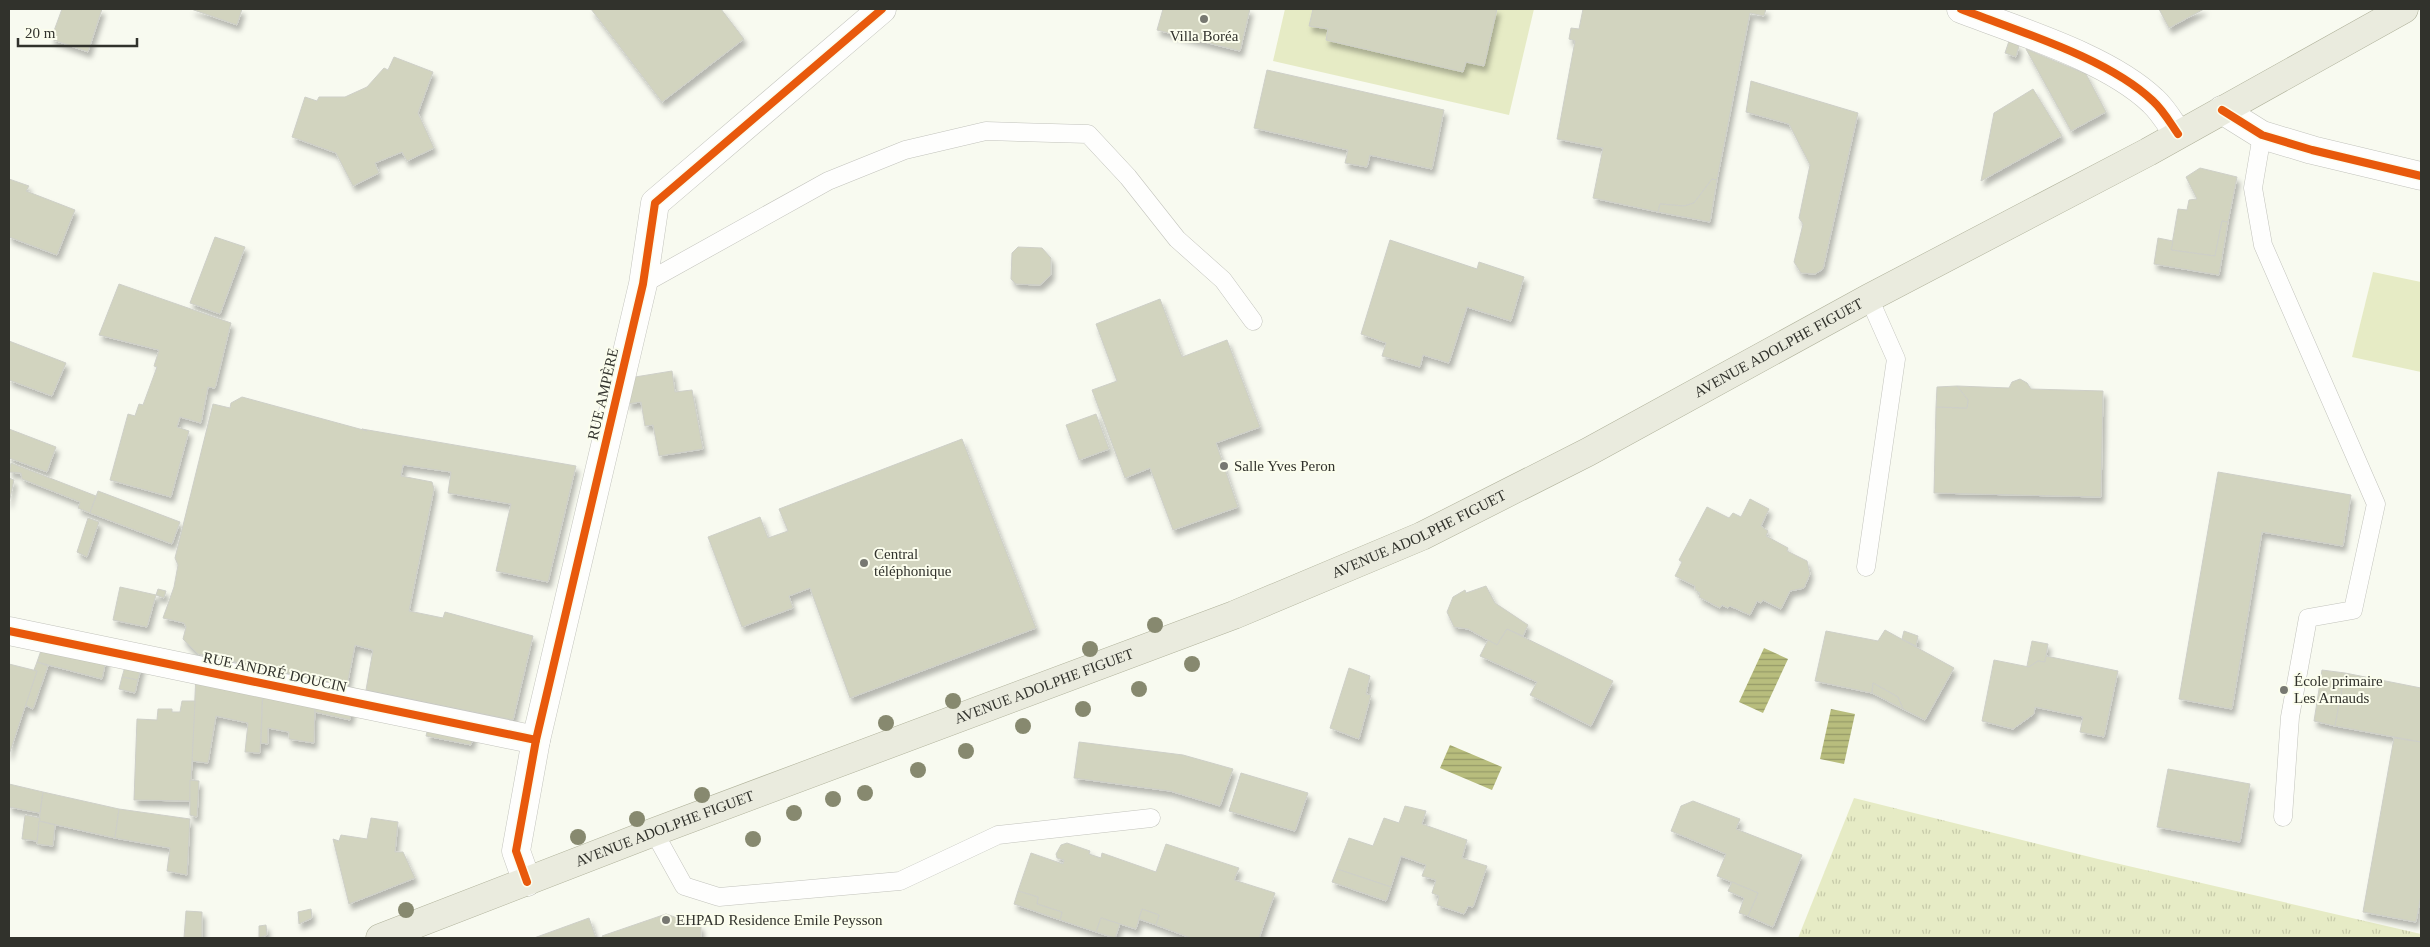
<svg xmlns="http://www.w3.org/2000/svg" width="2430" height="947" viewBox="0 0 2430 947" font-family="Georgia,serif">
	<style>
		.park { fill: url(#park-tufts) }
		.garden { fill: #e6ebc5 }
		.water { fill: url(#water-rules) }
		.building { fill: #d2d4bf; stroke: #cecfc8; filter: url(#shadow) }
		.lines { fill: none; stroke-linecap: round; stroke-linejoin: round }
		.lane-casing { stroke: #c2c3bc; stroke-width: 19 }
		.street-casing { stroke: #c2c3bc; stroke-width: 29 }
		.primary-casing { stroke: #b0b29b; stroke-width: 29 }
		.lane { stroke: #fefefd; stroke-width: 18 }
		.street { stroke: #fefefd; stroke-width: 28 }
		.primary { stroke: #eaebde; stroke-width: 28 }
		.cycleway-casing { stroke: #fbfded; stroke-width: 11 }
		.cycleway { stroke: #e8590c; stroke-width: 8 }
		.tree { fill: #87896f }
		.poi-dot { fill: #777871; stroke: #fbfded; stroke-width: 2 }
		.labels { text-anchor: middle; stroke-width: 4; stroke-linejoin: round; paint-order: stroke }
		.poi-label { font-size: 15px; fill: #31322c; stroke: #fbfded; text-anchor: start }
		.street-label { font-size: 15px; fill: #31322c; stroke: #fbfded }
	</style>
	<defs>
		<pattern id="park-tufts" width="24" height="20" patternUnits="userSpaceOnUse" patternTransform="scale(1.25)"><rect width="24" height="20" fill="#e6ebc5"/><path d="M3 7l-1-3M5 7V3M7 7l1-3M15 17l-1-3M17 17v-4M19 17l1-3" fill="none" stroke="#c6caa9"/></pattern>
		<pattern id="water-rules" width="6" height="5" patternUnits="userSpaceOnUse" patternTransform="scale(1.25)"><rect width="6" height="5" fill="#b8bd7d"/><path d="M0 2.5h6" fill="none" stroke="#969a67"/></pattern>
		<filter id="shadow"><feDropShadow dx="3" dy="5.5" stdDeviation="2.5" flood-color="#0004"/></filter>
	</defs>
	<rect width="100%" height="100%" fill="#f8faf0"/>
	<path class="park" d="M1854,798L2098,859L2421,934V938H1798Z"/>
	<g class="garden">
		<path d="M1285,9H1534L1509,115L1273,61Z"/>
		<path d="M2373,272L2421,282V372L2352,357Z"/>
	</g>
	<g class="water">
		<path d="M1764,648L1788,659L1763,713L1739,702Z"/>
		<path d="M1831,709L1855,714L1844,764L1820,759Z"/>
		<path d="M1450,745L1502,767L1492,790L1440,768Z"/>
	</g>
	<g class="building">
		<path d="M62,9H102L88,52L51,39Z"/>
		<path d="M191,9H242L237,25Z"/>
		<path d="M591,9H721L744,39L662,102Z"/>
		<path d="M1163,9H1250L1240,51L1157,30Z"/>
		<path d="M1313,9H1497L1484,66L1466,62L1463,72L1326,40L1328,29L1309,26Z"/>
		<path d="M1583,9H1766L1764,16L1750,13L1717,180L1712,179L1694,203L1684,206L1660,204L1658,212L1593,198L1603,148L1557,139L1575,41L1569,39L1571,28L1579,29Z"/>
		<path d="M2159,9H2204L2169,28Z"/>
		<path d="M2009,41L2019,46L2016,57L2005,53Z"/>
		<path d="M2026,49L2086,74L2106,112L2071,131Z"/>
		<path d="M394,57L433,72L418,113L434,148L407,161L402,152L375,163L379,173L353,186L336,153L292,137L305,97L317,101L319,97H345L367,87L384,68L388,70Z"/>
		<path d="M1267,70L1444,110L1432,169L1370,155L1367,167L1345,163L1348,150L1254,128Z"/>
		<path d="M1751,81L1858,113L1823,269L1815,274L1801,273L1794,262L1803,224L1799,218L1810,165L1789,124L1746,112Z"/>
		<path d="M2033,89L2062,136L1981,181L1994,113Z"/>
		<path d="M2200,168L2237,177L2228,222L2222,221L2215,256L2171,250L2178,209L2187,210L2189,200L2197,199L2186,177Z"/>
		<path d="M9,179L29,186L26,191L75,210L57,255L9,237Z"/>
		<path d="M1712,179L1717,180L1710,222L1658,212L1660,204L1684,206L1694,203Z"/>
		<path d="M2222,221L2228,222L2219,275L2154,264L2158,238L2173,241L2171,250L2215,256Z"/>
		<path d="M215,237L245,247L220,314L190,303Z"/>
		<path d="M1390,240L1477,269L1479,262L1524,277L1511,321L1467,307L1449,363L1423,355L1420,367L1382,356L1386,343L1361,334Z"/>
		<path d="M1018,247L1042,248L1051,258V275L1040,285L1016,284L1011,279L1012,253Z"/>
		<path d="M119,284L231,323L215,388L208,387L201,423L180,417L177,427L189,431L171,497L110,480L128,414L135,416L139,404L143,405L157,367L154,366L159,350L99,335Z"/>
		<path d="M1160,299L1182,357L1227,340L1260,427L1216,443L1238,507L1173,530L1150,468L1125,478L1092,390L1117,381L1096,324Z"/>
		<path d="M9,341L66,363L52,396L9,380Z"/>
		<path d="M672,371L675,392L692,390L703,449L659,456L653,425L645,426L641,402L627,404L635,377Z"/>
		<path d="M2020,379L2027,383L2031,389L2103,391L2101,497L1934,493L1936,407L1967,408L1968,400L1957,386L2009,388L2012,382Z"/>
		<path d="M1957,386L1968,400L1967,408L1936,407L1937,387Z"/>
		<path d="M242,397L367,431L362,429L576,466L548,582L496,571L511,504L448,493L451,472L403,465L401,476L432,482L434,489L409,611L443,618L445,612L533,636L513,720L366,690L373,650L355,645L347,686L198,654L183,639L186,627L184,623L163,618L174,587L178,565L175,558L213,404L230,408L231,403Z"/>
		<path d="M1096,414L1109,449L1079,460L1066,425Z"/>
		<path d="M9,429L56,447L47,472L9,458Z"/>
		<path d="M962,439L1036,628L850,698L810,588L789,596L793,608L742,627L708,537L760,517L768,538L788,531L779,509Z"/>
		<path d="M11,463L96,496L90,513L78,508L80,502L22,479L21,473L9,472Z"/>
		<path d="M2218,472L2351,495L2343,546L2262,532L2232,709L2179,699Z"/>
		<path d="M9,478L14,480L9,503Z"/>
		<path d="M98,491L180,522L172,544L90,513Z"/>
		<path d="M1750,499L1769,509L1761,526L1768,531L1766,536L1788,548L1787,551L1807,561L1810,574L1804,588L1790,591L1781,609L1763,600L1761,603L1757,601L1750,615L1730,606L1728,608L1722,605L1720,608L1699,597L1700,593L1695,590V586L1675,576L1682,562L1679,560L1707,507L1729,518L1733,513L1741,517Z"/>
		<path d="M88,518L99,522L87,557L77,552Z"/>
		<path d="M1486,586L1495,603L1528,625L1523,636L1507,629L1497,645L1468,629L1454,627L1447,612L1453,597L1465,590L1466,593Z"/>
		<path d="M120,587L156,595L147,627L113,620Z"/>
		<path d="M158,589L166,591L164,598L156,595Z"/>
		<path d="M1507,629L1613,681L1591,726L1530,695L1537,682L1480,656L1488,640L1497,645Z"/>
		<path d="M1885,630L1954,668L1925,720L1903,709L1898,697L1873,683L1872,693L1815,681L1826,631L1878,641Z"/>
		<path d="M1904,631L1918,636L1916,646L1902,639Z"/>
		<path d="M2032,641L2048,644L2045,662L2038,661L2029,667L2027,666Z"/>
		<path d="M44,642L107,656L102,679L37,662Z"/>
		<path d="M2046,656L2118,671L2104,737L2080,732L2083,717L2035,707L2034,714L2013,729L1982,721L1994,660L2029,667L2038,661L2045,662Z"/>
		<path d="M127,660L143,662L138,680L122,677Z"/>
		<path d="M37,662L48,666L33,709L25,705L37,671L34,670Z"/>
		<path d="M9,664L37,671L9,755Z"/>
		<path d="M1349,668L1370,676L1366,694L1371,695L1359,739L1330,728Z"/>
		<path d="M2322,670L2345,673L2335,726L2314,721Z"/>
		<path d="M2345,673L2421,688V742L2335,726Z"/>
		<path d="M196,674L263,687L260,753L245,752L248,723L216,716L208,763L192,761Z"/>
		<path d="M122,677L138,680L135,693L119,689Z"/>
		<path d="M1873,683L1898,697L1903,709L1872,693Z"/>
		<path d="M263,687L315,699L314,743L289,739V732L268,728V744L261,743Z"/>
		<path d="M315,699L353,705L350,720L315,712Z"/>
		<path d="M182,701H195L190,801L134,800L137,719L157,720L158,709H172V712H180Z"/>
		<path d="M430,720L475,731L471,745L426,736Z"/>
		<path d="M2394,738L2421,742V895L2416,922L2363,912Z"/>
		<path d="M1079,742L1183,755L1233,769L1220,806L1170,791L1074,778Z"/>
		<path d="M2168,769L2250,784L2240,842L2157,827Z"/>
		<path d="M1241,773L1308,793L1295,831L1229,811Z"/>
		<path d="M190,780L199,781L197,817L190,815Z"/>
		<path d="M9,784L43,792L40,813L9,807Z"/>
		<path d="M43,792L119,809L115,838L39,821Z"/>
		<path d="M1693,801L1740,819L1736,829L1802,855L1773,927L1748,916L1758,893L1717,876L1726,854L1671,831L1681,806Z"/>
		<path d="M1405,806L1426,811L1422,824L1467,840L1462,858L1487,866L1473,907L1468,906L1464,914L1437,905L1439,896L1432,893L1436,880L1422,876L1426,865L1401,856L1391,887L1337,869L1349,838L1373,846L1384,818L1399,823Z"/>
		<path d="M119,809L190,819L187,875L167,871L170,848L115,838Z"/>
		<path d="M25,815L40,818L37,841L22,839Z"/>
		<path d="M371,818L398,822L395,852H403L415,878L349,904L333,839L339,841L341,835L367,839Z"/>
		<path d="M39,821L55,825L53,846L37,844Z"/>
		<path d="M1067,843L1090,851L1089,854L1101,858L1102,853L1156,872L1166,844L1239,868L1234,880L1275,893L1259,938H1191L1156,925L1159,915L1142,909L1136,929L1101,918L1096,932L1060,920L1062,912L1037,904L1038,897L1018,891L1031,853L1063,864L1064,860L1057,858L1056,854L1061,845Z"/>
		<path d="M1337,869L1391,887L1386,901L1332,882Z"/>
		<path d="M1732,882L1758,893L1748,916L1739,913L1744,898L1728,891Z"/>
		<path d="M1018,891L1038,897L1037,904L1062,912L1060,920L1014,904Z"/>
		<path d="M311,909L312,918L299,924L298,912Z"/>
		<path d="M1142,909L1159,915L1156,925L1139,919Z"/>
		<path d="M186,911L202,912V938H184Z"/>
		<path d="M666,914L701,926V938H603L602,936Z"/>
		<path d="M589,918L596,938H534Z"/>
		<path d="M1101,918L1120,924L1115,938L1096,932Z"/>
		<path d="M266,925L267,935L259,938V926Z"/>
	</g>
	<g class="lines">
		<g class="lane-casing">
			<g id="lane">
				<path d="M2262,135L2253,188L2263,245L2376,504L2353,610L2308,618L2290,717L2283,817"/>
				<path d="M643,284L828,181L905,150L986,131L1088,134L1128,177L1177,239L1223,280L1253,321"/>
				<path d="M1866,567L1896,359L1869,298"/>
				<path d="M654,832L684,886L719,897L900,881L998,835L1151,818"/>
			</g>
		</g>
		<g class="street-casing">
			<g id="street">
				<path d="M1961,9C2020,32 2108,58 2153,101C2163,110 2171,124 2178,134"/>
				<path d="M2222,110L2262,135L2312,150L2421,176"/>
				<path d="M9,631L536,740"/>
				<path d="M527,882L516,851L536,740L643,284L655,203L882,9"/>
			</g>
		</g>
		<g class="primary-casing">
			<g id="primary">
				<path id="s1" d="M380,938L654,832L1234,615L1422,536L1588,452L1869,298L2148,152L2404,9"/>
			</g>
		</g>
		<use href="#lane" class="lane"/>
		<use href="#street" class="street"/>
		<use href="#primary" class="primary"/>
		<g class="cycleway-casing">
			<g id="cycleway">
				<path d="M1961,9C2020,32 2108,58 2153,101C2163,110 2171,124 2178,134"/>
				<path d="M2222,110L2262,135L2312,150L2421,176"/>
				<path d="M9,631L536,740"/>
				<path d="M527,882L516,851L536,740L643,284L655,203L882,9"/>
			</g>
		</g>
		<use href="#cycleway" class="cycleway"/>
	</g>
	<g class="tree">
		<circle cx="1155" cy="625" r="8"/>
		<circle cx="1090" cy="649" r="8"/>
		<circle cx="1192" cy="664" r="8"/>
		<circle cx="1139" cy="689" r="8"/>
		<circle cx="953" cy="701" r="8"/>
		<circle cx="1083" cy="709" r="8"/>
		<circle cx="886" cy="723" r="8"/>
		<circle cx="1023" cy="726" r="8"/>
		<circle cx="966" cy="751" r="8"/>
		<circle cx="918" cy="770" r="8"/>
		<circle cx="865" cy="793" r="8"/>
		<circle cx="702" cy="795" r="8"/>
		<circle cx="833" cy="799" r="8"/>
		<circle cx="794" cy="813" r="8"/>
		<circle cx="637" cy="819" r="8"/>
		<circle cx="578" cy="837" r="8"/>
		<circle cx="753" cy="839" r="8"/>
		<circle cx="406" cy="910" r="8"/>
	</g>
	<g class="poi-dot">
		<circle cx="1204" cy="19" r="5"/>
		<circle cx="1224" cy="466" r="5"/>
		<circle cx="864" cy="563" r="5"/>
		<circle cx="2284" cy="690" r="5"/>
		<circle cx="666" cy="920" r="5"/>
	</g>
	<g class="labels">
		<g class="poi-label">
			<text x="1204" y="41" text-anchor="middle">Villa Boréa</text>
			<text x="1234" y="471">Salle Yves Peron</text>
			<text x="874" y="559">Central<tspan x="874" dy="17">téléphonique</tspan></text>
			<text x="2294" y="686">École primaire<tspan x="2294" dy="17">Les Arnauds</tspan></text>
			<text x="676" y="925">EHPAD Residence Emile Peysson</text>
		</g>
		<g class="street-label">
			<text dy="5" stroke="none"><textPath href="#s1" startOffset="1520">AVENUE ADOLPHE FIGUET</textPath></text>
			<text transform="translate(603 394) rotate(-77)" y="5">RUE AMPÈRE</text>
			<text dy="5" stroke="none"><textPath href="#s1" startOffset="1115">AVENUE ADOLPHE FIGUET</textPath></text>
			<text transform="translate(275 672) rotate(12)" y="5">RUE ANDRÉ DOUCIN</text>
			<text dy="5" stroke="none"><textPath href="#s1" startOffset="710">AVENUE ADOLPHE FIGUET</textPath></text>
			<text dy="5" stroke="none"><textPath href="#s1" startOffset="305">AVENUE ADOLPHE FIGUET</textPath></text>
		</g>
	</g>
	<rect width="2430" height="947" fill="none" stroke="#31322c" stroke-width="20"/>
	<path d="M18 38v8h119v-8" fill="none" stroke="#31322c" stroke-width="2.5"/>
	<text x="25" y="38" font-size="15" fill="#31322c" stroke="#fbfded" stroke-width="4" paint-order="stroke">20 m</text>
</svg>
